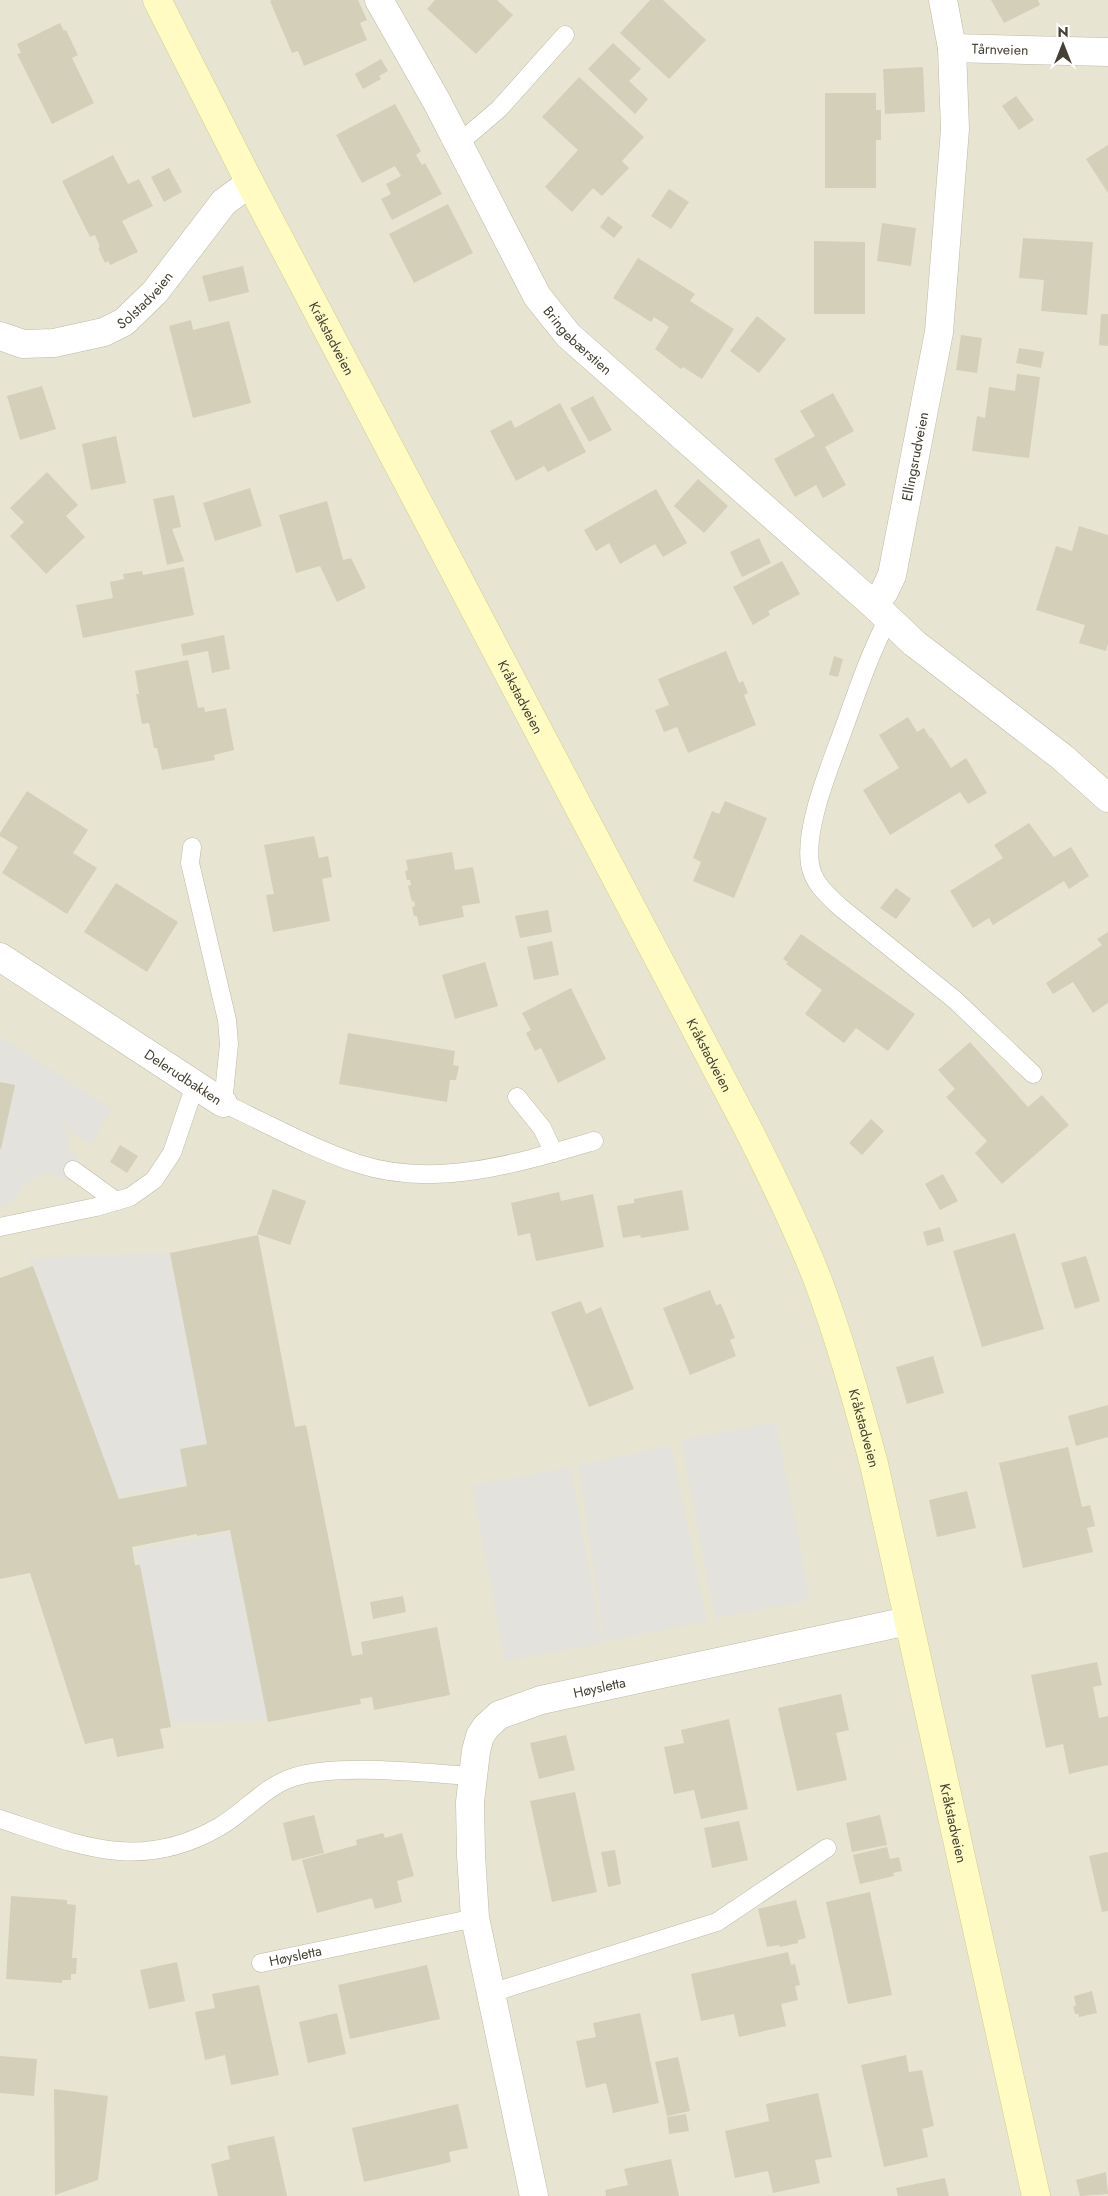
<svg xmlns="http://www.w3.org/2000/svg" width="1108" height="2196" viewBox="0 0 1108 2196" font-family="Jost,sans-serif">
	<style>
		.residential { fill: #e7e4d2 }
		.parking { fill: #e3e2dd }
		.building { fill: #d4cfb9 }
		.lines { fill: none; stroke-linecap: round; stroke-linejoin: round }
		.service-casing { stroke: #bebaa7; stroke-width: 19 }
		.minor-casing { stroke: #bebaa7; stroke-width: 29 }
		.secondary-casing { stroke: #d4cf93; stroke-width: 29 }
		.service { stroke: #fff; stroke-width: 18 }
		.minor { stroke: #fff; stroke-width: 28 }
		.secondary { stroke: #fffbc2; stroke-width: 28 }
		.labels { text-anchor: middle; stroke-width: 4; stroke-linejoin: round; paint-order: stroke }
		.street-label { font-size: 14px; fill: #454134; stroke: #fff }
	</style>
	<rect width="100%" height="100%" fill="#f3f1e4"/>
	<rect class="residential" x="0" y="0" width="1108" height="2196"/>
	<g class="parking">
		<path d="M0,1036L111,1109L91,1145L66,1128L69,1149L79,1158L67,1181L57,1176L46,1174L35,1177L23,1186L13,1201L0,1208Z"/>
		<path d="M172,1253L210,1445L188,1483L113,1497L28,1258Z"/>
		<path d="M776,1422L810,1600L715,1618L681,1440Z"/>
		<path d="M671,1446L707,1621L605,1641L578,1465Z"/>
		<path d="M570,1467L603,1643L505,1661L472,1486Z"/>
		<path d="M230,1532L268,1720L170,1723L135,1550Z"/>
	</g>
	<g class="building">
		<path d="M272,0H358L367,20L360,23L367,40L304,66L298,51L292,53L270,1Z"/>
		<path d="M435,0H497L513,15L476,54L427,9Z"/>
		<path d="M650,0H663L706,40L669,79L620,33Z"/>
		<path d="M991,0H1038L1040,5L1004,23Z"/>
		<path d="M60,23L64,31L66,30L78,55L72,58L94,103L52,124L17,54L21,53L17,44Z"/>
		<path d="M613,43L641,69L629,81L648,99L635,114L588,69Z"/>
		<path d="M381,59L388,71L379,76L381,79L363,89L355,74Z"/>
		<path d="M923,67L925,112L885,114L883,69Z"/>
		<path d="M579,77L644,137L622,161L629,168L602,196L593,188L572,212L545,187L578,150L542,117Z"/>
		<path d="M825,93H876V110H881V140H876V188H825Z"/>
		<path d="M1016,96L1034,120L1019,130L1002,106Z"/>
		<path d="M395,104L421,151L416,155L422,165L425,163L442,194L392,220L381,199L391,194L386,184L401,176L395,166L362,183L336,135Z"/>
		<path d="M1108,145V193L1086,159Z"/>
		<path d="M113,155L128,184L139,179L153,206L122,221L138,252L110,265L108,261L105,263L98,248L100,247L95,235L90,237L62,181Z"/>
		<path d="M169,168L182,192L164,202L151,177Z"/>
		<path d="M669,189L689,202L671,229L651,216Z"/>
		<path d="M448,204L473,253L414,283L389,234Z"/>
		<path d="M608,216L623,227L614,238L600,227Z"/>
		<path d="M882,223L916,228L911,266L877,261Z"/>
		<path d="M1023,238L1093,242L1087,315L1041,311L1044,280L1019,278Z"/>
		<path d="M814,241L865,242V314H814Z"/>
		<path d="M638,258L695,294L690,301L734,329L702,379L683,367L681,369L655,349L669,327L654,317L651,322L613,298Z"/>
		<path d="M243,266L249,292L209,302L202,276Z"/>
		<path d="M1101,314H1108V346L1099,345Z"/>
		<path d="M757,316L786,339L759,373L730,351Z"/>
		<path d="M191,320L193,330L229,321L251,403L193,418L169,326Z"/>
		<path d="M961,335L982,338L977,373L956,370Z"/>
		<path d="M1019,348L1044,352L1041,368L1016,363Z"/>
		<path d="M1017,374L1040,377L1029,458L972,451L977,416L985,418L989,387L1015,391Z"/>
		<path d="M42,386L56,429L20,440L7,396Z"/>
		<path d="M833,393L854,431L825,447L846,485L823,498L816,485L795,497L774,459L815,436L800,411Z"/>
		<path d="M593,396L612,430L589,442L570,408Z"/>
		<path d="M560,403L586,452L548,472L544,466L516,481L490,431L511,420L515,428Z"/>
		<path d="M116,436L126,483L91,490L82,444Z"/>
		<path d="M47,472L78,505L66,516L85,537L46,574L10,536L24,522L10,508Z"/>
		<path d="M698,479L728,506L704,533L674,506Z"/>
		<path d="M250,488L262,526L215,541L203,503Z"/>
		<path d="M656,489L687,543L663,557L655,544L620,564L609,543L596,551L584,530Z"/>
		<path d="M174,495L181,527L172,529L184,561L167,565L153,499Z"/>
		<path d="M327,501L343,560L351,558L366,588L337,602L320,566L296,573L279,515Z"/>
		<path d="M1079,526L1108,535V643L1106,651L1079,643L1085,625L1036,610L1056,546L1072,551Z"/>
		<path d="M759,538L771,563L742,577L730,552Z"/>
		<path d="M782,561L800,594L768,611L770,615L753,625L733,587Z"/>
		<path d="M184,567L194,615L83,638L76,605L113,598L110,582L124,579L123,574L142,571L143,575Z"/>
		<path d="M224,635L230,669L212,673L208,651L183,656L181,644Z"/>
		<path d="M726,651L739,683L743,681L748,693L744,695L756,725L688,753L677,727L664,732L655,710L669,705L658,679Z"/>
		<path d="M834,656L843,659L838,677L829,675Z"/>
		<path d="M188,660L198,708L204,707L205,712L226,708L234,750L214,755L215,760L162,770L157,748H154L149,723L142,724L136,694H139L135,671Z"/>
		<path d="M908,717L917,732L924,728L930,738L931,737L951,768L966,758L987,793L968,804L960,792L890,835L863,790L899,768L879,735Z"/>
		<path d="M27,791L88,830L73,853L97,868L67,914L2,873L18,847L0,836V833Z"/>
		<path d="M725,801L767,818L734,898L693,881L701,862L693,858L712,811L719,814Z"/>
		<path d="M1029,823L1054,857L1071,847L1089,876L1069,889L1064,881L993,925L989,918L973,928L950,891L1003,858L994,845Z"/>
		<path d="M314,836L319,858L328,856L332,877L322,879L330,921L273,932L266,895L274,894L264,845Z"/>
		<path d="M452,852L455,870L473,867L480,903L462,906L464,917L419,926L417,916H414L412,907L415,906L414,901L412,902L408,886L411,885L410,880H407L405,871L408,870L406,860Z"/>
		<path d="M116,883L178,922L147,972L84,932Z"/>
		<path d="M896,888L911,899L896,919L880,908Z"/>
		<path d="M548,910L552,932L520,938L515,916Z"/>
		<path d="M1108,932V1003L1093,1013L1073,982L1053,994L1046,983L1102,945L1097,939Z"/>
		<path d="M801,934L915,1014L888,1051L856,1028L844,1043L805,1014L822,990L786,964L788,962L783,959Z"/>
		<path d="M552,941L559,975L534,980L527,947Z"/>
		<path d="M485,962L498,1006L455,1019L442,975Z"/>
		<path d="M571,988L606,1059L558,1083L541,1048L535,1051L526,1033L531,1030L522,1013Z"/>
		<path d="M348,1033L455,1051L453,1065L459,1066L456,1080H450L447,1102L339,1084Z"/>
		<path d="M970,1042L1028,1107L1042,1095L1069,1125L1002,1184L975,1153L987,1141L946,1097L955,1089L938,1070Z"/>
		<path d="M0,1082L15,1085L1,1149L0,1148Z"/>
		<path d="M871,1119L884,1131L862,1155L849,1143Z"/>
		<path d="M120,1145L138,1156L127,1173L110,1162Z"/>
		<path d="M943,1174L958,1201L940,1210L925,1184Z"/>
		<path d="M273,1189L306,1201L290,1245L257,1234Z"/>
		<path d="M682,1190L689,1230L641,1238L640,1235L623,1238L617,1206L634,1203V1199Z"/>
		<path d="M559,1192L561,1201L593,1194L604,1247L536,1261L530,1233L518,1236L511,1203Z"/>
		<path d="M940,1227L944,1241L927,1246L923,1232Z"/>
		<path d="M1015,1233L1044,1329L982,1347L953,1251Z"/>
		<path d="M258,1235L295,1427L306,1425L352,1656L363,1654L361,1642L437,1627L450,1695L374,1710L372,1697L360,1699L361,1704L268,1722L230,1530L197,1536V1534L132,1547L135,1565H140L171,1727L160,1729L164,1748L117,1757L113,1738L85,1744L30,1573L0,1579V1278L33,1266L119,1499L187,1486L180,1449L207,1444L170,1253Z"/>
		<path d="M1086,1256L1100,1301L1075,1309L1061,1263Z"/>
		<path d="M710,1290L716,1305L721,1304L735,1338L730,1340L736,1356L690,1375L663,1308Z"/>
		<path d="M581,1301L586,1314L601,1307L634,1389L589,1407L551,1312Z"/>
		<path d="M933,1356L944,1393L907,1404L896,1367Z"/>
		<path d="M1108,1405V1437L1076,1446L1068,1416Z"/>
		<path d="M1068,1447L1082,1507L1090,1505L1095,1526L1087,1528L1093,1552L1023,1568L999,1463Z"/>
		<path d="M967,1491L976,1528L937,1537L929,1500Z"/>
		<path d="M403,1596L406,1612L373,1619L370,1602Z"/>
		<path d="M1097,1662L1102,1685L1093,1687L1099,1718L1108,1716V1765L1069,1774L1063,1744L1046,1748L1031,1675Z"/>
		<path d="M841,1694L849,1730L836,1733L847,1780L797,1791L778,1708Z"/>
		<path d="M729,1719L748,1809L701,1819L694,1790L674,1794L664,1747L684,1743L681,1730Z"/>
		<path d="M566,1735L575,1770L539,1779L530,1743Z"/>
		<path d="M575,1792L597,1892L552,1902L530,1801Z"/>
		<path d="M314,1815L324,1853L292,1861L283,1823Z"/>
		<path d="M880,1815L887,1845L852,1852L846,1823Z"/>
		<path d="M739,1821L748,1860L712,1868L704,1828Z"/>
		<path d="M383,1833L385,1838L402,1833L414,1876L397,1881L402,1902L375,1909L372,1898L317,1913L302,1860L357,1845L356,1840Z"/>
		<path d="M887,1847L890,1859L899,1857L902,1871L893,1873L894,1876L860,1884L853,1855Z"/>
		<path d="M615,1850L621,1884L608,1887L601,1852Z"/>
		<path d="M1108,1852V1911L1102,1912L1089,1856Z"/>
		<path d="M870,1892L892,1995L848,2004L826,1902Z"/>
		<path d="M11,1896L67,1900V1904L76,1905L72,1958H77L76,1974H71V1980H62V1983L6,1979Z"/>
		<path d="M796,1900L806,1938L798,1940V1943L780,1947L779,1945L767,1947L758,1909Z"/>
		<path d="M788,1952L791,1965L795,1964L800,1985L795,1986L798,2000L781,2004L786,2026L739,2037L734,2014L701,2021L691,1974Z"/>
		<path d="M177,1962L185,2001L149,2009L140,1970Z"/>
		<path d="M427,1965L440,2019L350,2039L338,1985Z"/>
		<path d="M259,1985L279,2075L231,2085L225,2055L205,2060L195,2012L215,2008L212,1994Z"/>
		<path d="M1092,1991L1097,2013L1079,2017L1078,2014H1075L1073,2006H1076L1074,1996Z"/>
		<path d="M337,2013L346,2054L308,2063L299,2022Z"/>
		<path d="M640,2013L659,2103L613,2113L606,2083L586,2088L576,2041L596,2037L593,2023Z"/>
		<path d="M906,2055L909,2072L922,2070L934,2126L922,2129L928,2157L884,2167L861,2065Z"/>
		<path d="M0,2056L37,2059L34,2096L0,2093Z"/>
		<path d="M678,2057L690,2111L667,2116L655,2062Z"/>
		<path d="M54,2089L108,2096L98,2180L55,2195Z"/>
		<path d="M818,2093L832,2157L815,2160L820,2183L773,2193L768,2171L735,2178L725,2131L769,2121L766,2104Z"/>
		<path d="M458,2104L468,2148L449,2152L451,2162L364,2182L352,2128Z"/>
		<path d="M686,2114L689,2131L669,2134L667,2117Z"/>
		<path d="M274,2136L287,2196H218L211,2164L230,2159L227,2146Z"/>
		<path d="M671,2159L679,2196H606L605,2190L628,2185L624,2169Z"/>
		<path d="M1106,2172L1108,2194L1080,2196L1076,2180Z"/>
		<path d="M945,2178L949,2196H898L896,2188Z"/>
	</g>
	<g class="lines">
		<g class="service-casing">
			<g id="service">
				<path d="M459,143L499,109L565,35"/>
				<path d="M888,619C870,653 858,689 845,725C832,762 804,825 810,864C813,883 827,895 840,907L955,1000L1033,1074"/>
				<path d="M192,847L190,863L227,1020L229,1044L223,1103C266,1123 315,1150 359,1164C436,1189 519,1163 594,1141"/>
				<path d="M517,1097L542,1128L554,1153"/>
				<path d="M73,1170L116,1201"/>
				<path d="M0,1227L96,1207L130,1197L154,1180L172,1153L195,1085"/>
				<path d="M0,1819C79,1845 139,1873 219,1827C245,1812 265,1786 294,1777C340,1763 423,1773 472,1776"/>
				<path id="s1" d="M261,1963L475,1918"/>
				<path d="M491,1993L717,1922L827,1848"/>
			</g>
		</g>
		<g class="minor-casing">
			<g id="minor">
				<path id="s2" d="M379,0L437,102L537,296L568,335L874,605L914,643L1062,757L1108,798"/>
				<path id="s3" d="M952,48L1108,52"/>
				<path id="s4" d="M0,336L23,344L54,343L104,332L124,322L155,292L224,202L250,183"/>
				<path id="s5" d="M874,605L884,592L892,575L939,332L955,129L952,48L943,0"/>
				<path id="s6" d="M0,957L223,1103"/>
				<path id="s7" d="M534,2196L475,1918L471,1855L470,1802L476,1751L480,1736L486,1727L499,1715L541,1700L908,1621"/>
			</g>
		</g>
		<g class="secondary-casing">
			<g id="secondary">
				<path id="s8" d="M157,0L250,183L745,1123C771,1174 796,1225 817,1278C840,1339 857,1401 874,1464L1036,2196"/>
			</g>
		</g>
		<use href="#service" class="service"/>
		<use href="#minor" class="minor"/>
		<use href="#secondary" class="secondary"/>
	</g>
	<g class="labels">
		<g class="street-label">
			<text dy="5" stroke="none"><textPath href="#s3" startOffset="48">Tårnveien</textPath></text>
			<text dy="5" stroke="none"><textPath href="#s4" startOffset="159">Solstadveien</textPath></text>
			<text dy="5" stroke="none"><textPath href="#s8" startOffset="381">Kråkstadveien</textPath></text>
			<text dy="5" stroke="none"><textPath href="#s2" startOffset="396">Bringebærstien</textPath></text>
			<text dy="5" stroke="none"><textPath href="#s5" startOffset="156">Ellingsrudveien</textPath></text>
			<text dy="5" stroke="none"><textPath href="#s8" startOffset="786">Kråkstadveien</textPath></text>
			<text dy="5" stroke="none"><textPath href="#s8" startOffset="1191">Kråkstadveien</textPath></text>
			<text dy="5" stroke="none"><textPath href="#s6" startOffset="219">Delerudbakken</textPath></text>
			<text dy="5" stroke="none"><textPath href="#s8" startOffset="1596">Kråkstadveien</textPath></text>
			<text dy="5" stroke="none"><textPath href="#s7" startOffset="600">Høysletta</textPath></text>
			<text dy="5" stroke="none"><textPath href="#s8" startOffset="2001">Kråkstadveien</textPath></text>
			<text dy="5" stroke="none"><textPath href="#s1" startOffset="35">Høysletta</textPath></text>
		</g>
	</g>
	<g transform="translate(1063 45)" stroke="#ffffff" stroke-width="4" paint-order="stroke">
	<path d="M0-4L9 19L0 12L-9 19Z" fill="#454134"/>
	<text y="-8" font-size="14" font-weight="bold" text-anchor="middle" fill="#454134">N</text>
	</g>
</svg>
